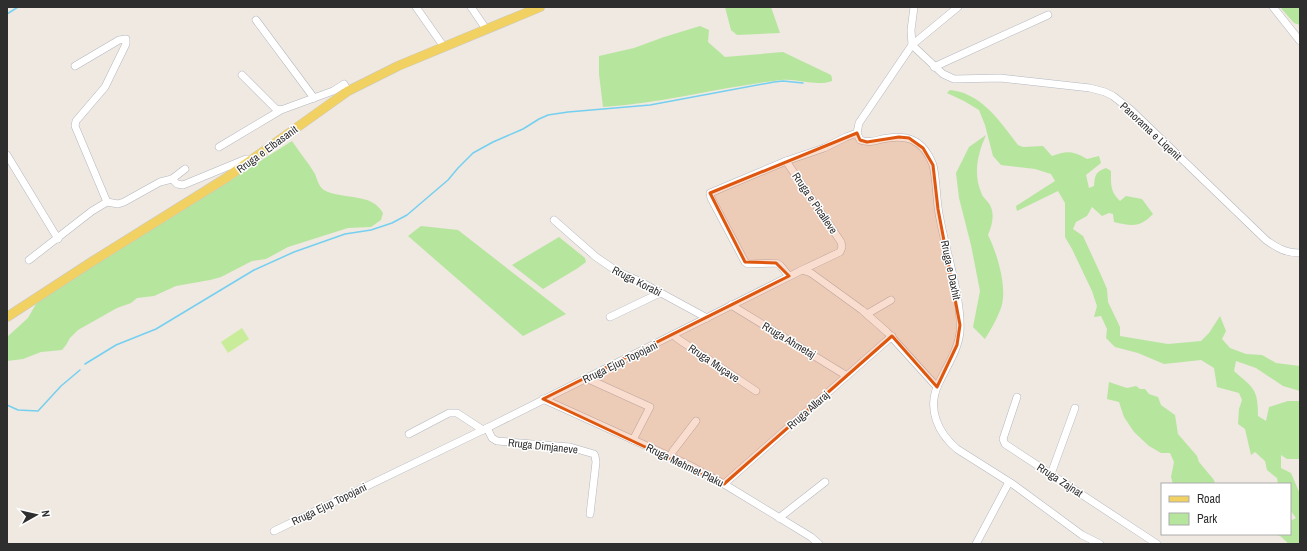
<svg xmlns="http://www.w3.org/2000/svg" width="1307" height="551" viewBox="0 0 1307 551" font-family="'Archivo Narrow',sans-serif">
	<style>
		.green { fill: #b6e59e }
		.pitch { fill: #c9ec9a }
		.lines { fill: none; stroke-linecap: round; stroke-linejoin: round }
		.stream { stroke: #75cff0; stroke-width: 1.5 }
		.minor-casing { stroke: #b4b7c1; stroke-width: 8 }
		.major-casing { stroke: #c9c9c9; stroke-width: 10 }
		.minor { stroke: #fff; stroke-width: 7 }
		.major { stroke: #f2d163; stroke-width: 9 }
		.marked { fill: #df570e; fill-opacity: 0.2; stroke: #df570e; stroke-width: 3; stroke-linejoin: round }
		.labels { text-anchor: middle; stroke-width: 3; stroke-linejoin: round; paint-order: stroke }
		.street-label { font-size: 11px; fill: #2e2e2e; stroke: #fff }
	</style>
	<rect width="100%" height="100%" fill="#efe9e1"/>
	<g class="green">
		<path d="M725,7H771L780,33L737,35L731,30Z"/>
		<path d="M1280,7H1300V25L1294,23Z"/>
		<path d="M700,26L709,30L708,42L725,57L783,52L831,75L832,78V81C815,87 798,78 781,80C721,87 663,103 603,107L599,74V56L634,48L664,37Z"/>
		<path d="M950,90C956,91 963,92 968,95C990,105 1004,127 1018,145L1023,147L1043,146L1052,156C1067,150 1074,151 1087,159L1099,156L1101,163L1086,175L1089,188L1094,186C1095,176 1095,172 1106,168L1111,171C1111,184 1110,192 1120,201L1126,196L1142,199L1153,214C1140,228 1131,226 1114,222L1113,214L1109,213L1102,216L1092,207L1087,216L1076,222L1073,229L1083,236L1101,275L1107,289L1108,302L1120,327V336L1168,344L1201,341L1209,333L1220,316L1226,331L1222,339L1230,348L1246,354L1262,355L1276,363L1300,366V391L1283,386L1256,368L1236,361L1234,371C1253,388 1258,388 1258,416L1266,421L1269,407L1288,401H1300V459H1287L1281,455V468L1291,473L1300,494V544H1287V542L1280,536L1273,534H1290V521L1296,518L1290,510V484H1278L1277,478L1267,470L1265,461L1255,452L1251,455L1245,429L1238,424L1239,409L1242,400L1239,393L1217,387L1214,368L1201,360L1164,364L1138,353L1115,347L1106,338L1107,329L1101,316L1094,317L1097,306L1092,291L1072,249L1065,237V203L1058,191L1017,211L1016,206L1055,181L1051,174L1035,169L1001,165L993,156L985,125L979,110L964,101L947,93Z"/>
		<path d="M986,135C978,153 973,173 981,192C982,197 987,200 990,205C995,215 992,225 988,235C997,253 1008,288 1001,308C997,319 991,329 985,339L973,327L980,291L971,245L959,198L956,173L969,147Z"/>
		<path d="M292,141C299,152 308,162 315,174C317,179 319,187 324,190C341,200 372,192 383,213L381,220L371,227L348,228L288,247L266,259L252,261L221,277L210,280L176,286L154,296L137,298L131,303L117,308L78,330L70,338L66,345L62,350L41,352L23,359L7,361V337L28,318L37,302L43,296L227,182Z"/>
		<path d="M421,226L458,230L566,314L523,336L408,236Z"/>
		<path d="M559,237L585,258L586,262L578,268L543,289L512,265Z"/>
		<path d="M1109,382L1127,388L1136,386L1140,389H1145L1149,394L1158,397L1161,405L1175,415L1178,434L1197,456L1199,462L1214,480L1215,484H1173L1171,477L1174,462L1170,453H1161L1149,446L1134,432L1124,417L1119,402L1107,399Z"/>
	</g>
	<path class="pitch" d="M242,328L249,339L228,353L221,342Z"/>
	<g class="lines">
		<g class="stream">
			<path d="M7,14L18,7"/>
			<path d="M85,364L116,345L156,329L254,270L294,252L345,234L371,230L392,223L407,215L448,180L458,168L473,153L493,142L523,129L539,119L548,115L568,112L650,105L774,82L783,81L803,83"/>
			<path d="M7,405L18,410L38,411L61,386L80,370"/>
		</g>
		<g class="minor-casing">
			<g id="minor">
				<path d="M416,7L444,47"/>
				<path d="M471,7L486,29"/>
				<path d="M914,7L911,30L912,45L943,74L954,79L1000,78L1090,88L1105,92L1113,96L1131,110L1266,240C1277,248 1286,253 1300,253"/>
				<path d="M958,7L912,45L859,123L857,133L860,140C868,143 874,141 882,139C907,134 923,139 933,165C937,182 936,201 940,219C946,252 962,298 960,332C958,351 946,367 938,385C927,409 938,433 957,449L1014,485L1082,535L1100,544"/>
				<path d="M1273,7L1300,41"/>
				<path d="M256,20L314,98"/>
				<path d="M75,66L119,40L126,39V44L105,87L76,121L75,126L107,202"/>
				<path d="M934,67L1048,15"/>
				<path d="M242,75L276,109L281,110L333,91L344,84L348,91"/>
				<path d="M219,147L281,110"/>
				<path d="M7,155L58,239"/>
				<path d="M786,161L841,242L842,247L840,252L802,270"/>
				<path d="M172,179L177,184L183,185L246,159H252"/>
				<path d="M554,220L596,257L618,272L639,281L707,318"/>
				<path d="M29,260L92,211L107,202L118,204L124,202L160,182L172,179L185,169"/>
				<path d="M789,276L780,265L776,263L748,264L745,262L711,198L710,193L786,161L824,148L846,137L857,133"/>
				<path d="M731,305L847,376"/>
				<path d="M867,314L891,300"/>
				<path d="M610,317L660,293"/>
				<path d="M673,335L678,339L756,391"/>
				<path d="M586,378L650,407L633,440"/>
				<path d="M1017,397L1003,439L1005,444L1157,544"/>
				<path d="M543,399L691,466L724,484L811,537L819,544"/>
				<path d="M487,428L492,438L497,441L570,447L594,454L595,456L596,462L590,514"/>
				<path d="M409,434L449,413H457L483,430"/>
				<path d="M670,457L673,451L696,421"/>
				<path d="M1051,474L1075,408"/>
				<path d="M724,484L892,336"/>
				<path d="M779,518L825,482"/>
				<path d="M274,531L483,430L802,270L811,273L862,310L887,332L937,387"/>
				<path d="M976,544L1009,482"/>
			</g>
		</g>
		<g class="major-casing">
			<path id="major" d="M7,317L93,261L226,178L348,91L398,66L540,7"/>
		</g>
		<use href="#minor" class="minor"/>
		<use href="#major" class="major"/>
	</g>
	<path class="marked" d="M857,133L860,140L867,142L899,137L909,138L923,148L933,165L938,209L960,325L957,345L937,387L892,336L724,484L543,399L789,276L776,263L745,262L710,193Z"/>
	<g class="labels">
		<g class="street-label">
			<text transform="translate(1151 131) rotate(43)" y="4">Panorama e Liqenit</text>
			<text transform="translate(267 149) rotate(-36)" y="4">Rruga e Elbasanit</text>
			<text transform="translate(815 203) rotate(56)" y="4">Rruga e Picalleve</text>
			<text transform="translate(951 270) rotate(78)" y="4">Rruga e Daxhit</text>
			<text transform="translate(637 281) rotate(27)" y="4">Rruga Korabi</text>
			<text transform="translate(789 340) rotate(31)" y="4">Rruga Ahmetaj</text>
			<text transform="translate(620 362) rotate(-26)" y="4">Rruga Ejup Topojani</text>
			<text transform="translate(714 363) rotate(34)" y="4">Rruga Muçave</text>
			<text transform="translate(808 410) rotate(-41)" y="4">Rruga Allaraj</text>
			<text transform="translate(543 446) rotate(6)" y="4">Rruga Dimjaneve</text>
			<text transform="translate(685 465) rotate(26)" y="4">Rruga Mehmet Plaku</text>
			<text transform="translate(1060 480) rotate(33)" y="4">Rruga Zajnat</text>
			<text transform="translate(329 504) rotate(-26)" y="4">Rruga Ejup Topojani</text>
		</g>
	</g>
	<rect width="1307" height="551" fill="none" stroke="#2e2e2e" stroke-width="16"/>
	<rect x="1161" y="483" width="130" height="52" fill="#ffffff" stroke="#ababab"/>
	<rect x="1169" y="496" width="20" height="6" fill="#f2d163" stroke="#ababab"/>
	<text x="1197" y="503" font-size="12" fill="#2e2e2e">Road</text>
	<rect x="1169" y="513" width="20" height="12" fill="#b6e59e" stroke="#ababab"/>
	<text x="1197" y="523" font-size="12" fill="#2e2e2e">Park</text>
	<g transform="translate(36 515) rotate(82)" stroke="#ffffff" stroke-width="3" paint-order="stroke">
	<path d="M0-3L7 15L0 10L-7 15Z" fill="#2e2e2e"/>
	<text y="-6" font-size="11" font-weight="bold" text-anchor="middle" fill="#2e2e2e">N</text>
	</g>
</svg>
